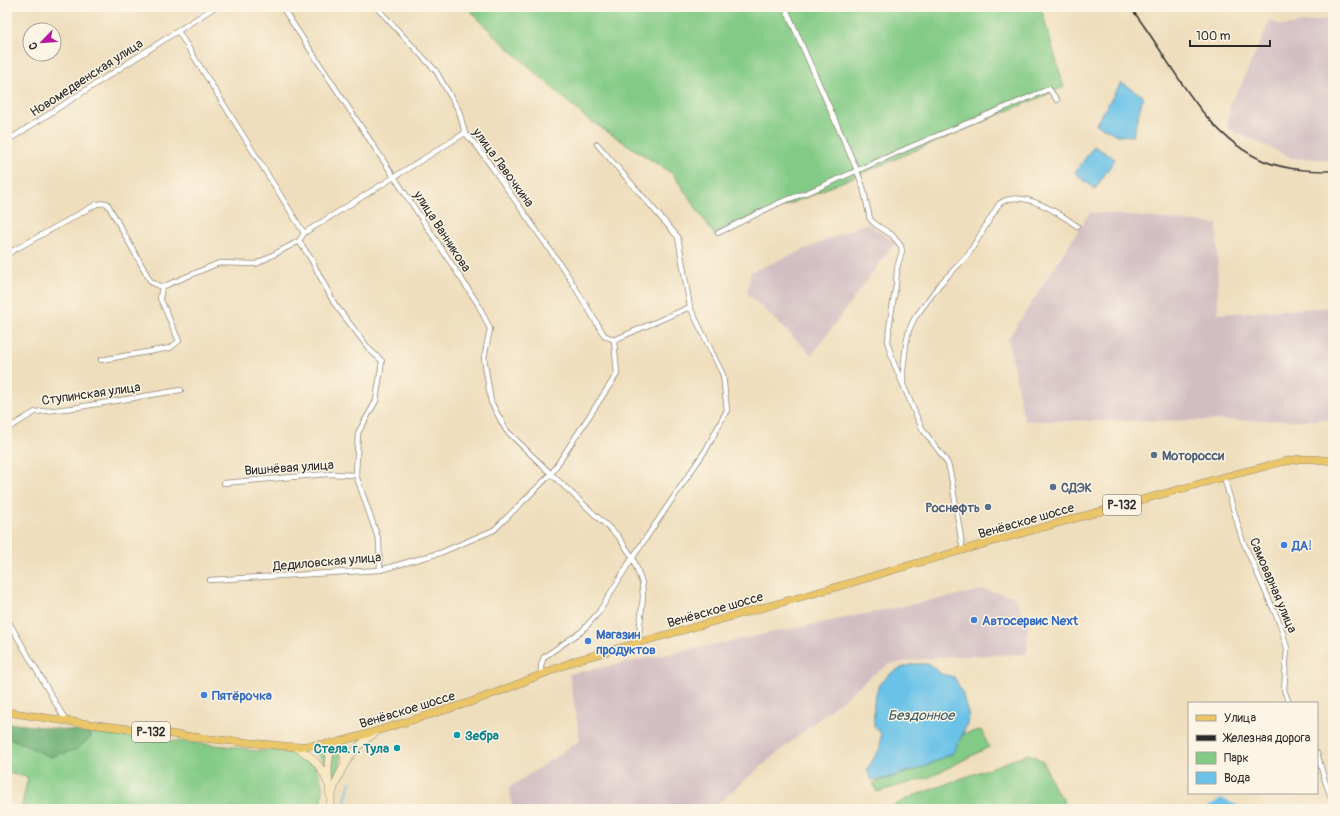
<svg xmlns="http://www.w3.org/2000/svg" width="1340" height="816" viewBox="0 0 1340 816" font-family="Pangolin,sans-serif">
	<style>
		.industrial { fill: #d2bec2 }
		.green { fill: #82ca85; stroke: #567a58 }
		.forest { fill: #69ae72; stroke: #4a6c4e }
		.water { fill: #6bc2e8; stroke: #4b768a }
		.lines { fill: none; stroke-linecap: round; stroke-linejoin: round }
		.stream { stroke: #6bc2e8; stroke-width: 1.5 }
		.river { stroke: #6bc2e8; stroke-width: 10 }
		.minor-casing { stroke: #8d8474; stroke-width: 6 }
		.secondary-casing { stroke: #8d8474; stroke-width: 8 }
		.primary-casing { stroke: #8d8474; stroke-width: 8 }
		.minor { stroke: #fff; stroke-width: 4.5 }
		.secondary { stroke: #f7e8c3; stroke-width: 7 }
		.primary { stroke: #ebc669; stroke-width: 7 }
		.rail { stroke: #2b2b2b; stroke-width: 1.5 }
		.service-dot { fill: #5c6f8a; stroke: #fcf5e5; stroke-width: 1.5 }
		.shop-dot { fill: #3f7fe0; stroke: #fcf5e5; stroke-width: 1.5 }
		.culture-dot { fill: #0f9aa8; stroke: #fcf5e5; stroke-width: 1.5 }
		.labels { text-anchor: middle; stroke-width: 3; stroke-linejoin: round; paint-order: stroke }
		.shield { fill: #fcf5e5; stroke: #6a6863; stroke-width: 1 }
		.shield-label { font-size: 12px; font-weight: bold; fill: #2b2b2b }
		.street-label { font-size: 13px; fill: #2b2b2b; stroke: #fcf5e5 }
		.service-label { font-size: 13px; font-weight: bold; fill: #4e5e75; stroke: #fcf5e5; text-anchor: start }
		.shop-label { font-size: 13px; font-weight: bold; fill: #366cbe; stroke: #fcf5e5; text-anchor: start }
		.culture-label { font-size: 13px; font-weight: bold; fill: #0d838f; stroke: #fcf5e5; text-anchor: start }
		.water-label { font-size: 14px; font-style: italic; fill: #3e5864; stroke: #fcf5e5 }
	</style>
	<rect width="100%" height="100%" fill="#fcf5e5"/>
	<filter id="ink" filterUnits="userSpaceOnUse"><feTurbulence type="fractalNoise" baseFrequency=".025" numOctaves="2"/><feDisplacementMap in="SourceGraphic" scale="8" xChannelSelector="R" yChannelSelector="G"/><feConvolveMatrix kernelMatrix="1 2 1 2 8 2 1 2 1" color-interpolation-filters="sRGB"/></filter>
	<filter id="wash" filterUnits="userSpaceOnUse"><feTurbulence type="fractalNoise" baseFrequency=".012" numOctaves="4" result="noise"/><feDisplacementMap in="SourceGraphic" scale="16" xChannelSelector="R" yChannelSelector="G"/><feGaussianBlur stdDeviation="0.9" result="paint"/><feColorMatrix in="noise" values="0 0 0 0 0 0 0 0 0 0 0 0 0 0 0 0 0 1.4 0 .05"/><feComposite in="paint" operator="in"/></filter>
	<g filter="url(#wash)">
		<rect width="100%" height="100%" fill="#efdebd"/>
		<g class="industrial">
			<path d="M1333,18V160L1292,158L1227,128L1230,103L1240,87L1270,21L1284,26Z"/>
			<path d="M1090,212L1217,224L1218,314L1333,307V420L1024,421L1008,339Z"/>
			<path d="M867,223L895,242L812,355L747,293L751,272Z"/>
			<path d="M983,590L1013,596L1028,621L1027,654L937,657L890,664L871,676L757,770L711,809H513L509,788L580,740L569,674Z"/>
		</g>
		<g class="green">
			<path d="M467,7H1039L1041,8L1064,87L715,236L673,174L586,118L495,36Z"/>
			<path d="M981,730L989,747L930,777L877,792L873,783L921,768L953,753L963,734Z"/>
			<path d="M84,732L235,747L257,751L291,750L307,757L314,765L320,776L323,790L321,809H21L28,777L7,773V739L15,740L92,736Z"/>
			<path d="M322,747L327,748L325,764L320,757L312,750Z"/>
			<path d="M336,747C345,757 339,772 332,781C332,770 331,757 336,747Z"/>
			<path d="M1029,754L1043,761L1054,788L1063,799V809H887L913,796Z"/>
		</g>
		<path class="forest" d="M7,723L84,732L92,736L77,749L50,757L15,740L7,739Z"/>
		<g class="water">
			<path d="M1121,83L1143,96L1133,136L1117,135L1096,124Z"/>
			<path d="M1094,146L1115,159L1095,189L1075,173Z"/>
			<path d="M915,664H929L941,674L954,677L962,692L969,717L963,734L953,753L921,768L884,779L872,780L867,770L880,748L881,734L874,726C874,717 873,705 875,698C879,677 896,668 915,664Z"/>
		</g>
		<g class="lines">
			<path class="stream" d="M343,809L350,782"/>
			<path class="river" d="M1213,809L1222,804L1234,809"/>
		</g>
	</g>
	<g filter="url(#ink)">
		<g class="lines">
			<g class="minor-casing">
				<g id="minor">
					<path d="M282,7L478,304L490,329L484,358L491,402L506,430L551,474L618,536L633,558L642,583L643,597L638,643"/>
					<path d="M376,7L436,71L459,111L465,133L477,146L567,274L604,335L614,340"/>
					<path d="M786,9L856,168L863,187L870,219L875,224L892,235L901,246L902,251L897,268L896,284L889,328L888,344L893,361L919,422L923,430L942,455L948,464L951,476L963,551"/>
					<path d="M178,31L304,233"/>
					<path d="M7,141L215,7"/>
					<path d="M597,144L678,237L690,307"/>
					<path d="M718,233L781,202L811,191L910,147L1049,89L1057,100"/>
					<path d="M299,241L311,259L334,303L370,350L382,361L376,401L358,433L356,475L379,541L380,570"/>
					<path d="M7,254L97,204L107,203L151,282L162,287L219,263L256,264L299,241L304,233L465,133"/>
					<path d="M101,360L170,348L179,341L160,298L162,287"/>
					<path d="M903,383V371L906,344L909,330L914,319L940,284L968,255L999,204C1020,187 1059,213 1077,226"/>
					<path d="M7,429L35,412L73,408L181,390"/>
					<path d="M1224,477L1242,539L1280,624L1287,648L1284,690L1289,703"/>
					<path d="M224,483L327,474L356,475"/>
					<path d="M210,580L380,570L440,553L494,530L551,474L617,374L614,340"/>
					<path d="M7,619L66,721"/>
					<path d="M541,674V665L544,657L582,631L599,612L629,563L707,448L727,410L723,375L690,307L614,340"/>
					<path d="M1317,753L1324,778L1333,803"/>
				</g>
			</g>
			<g class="secondary-casing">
				<g id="secondary">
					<path d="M295,747C311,755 321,765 327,782"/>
					<path d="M330,796C328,781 325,755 335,743C343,747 344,755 345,764"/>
					<path d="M329,809C333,780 350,747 377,732"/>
				</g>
			</g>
			<g class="primary-casing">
				<path id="primary" d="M7,712L66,721L210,739L295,747L335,743L360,736L468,703L503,690L577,660L847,584L893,570L1026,532L1224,477L1282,462L1299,459H1314L1333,461"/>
			</g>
			<use href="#minor" class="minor"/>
			<use href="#secondary" class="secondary"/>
			<use href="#primary" class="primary"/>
			<path class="rail" d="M1130,7C1171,58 1200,134 1264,161C1286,170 1310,171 1333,171"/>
		</g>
	</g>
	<g class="service-dot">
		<circle cx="1154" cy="455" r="4"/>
		<circle cx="1053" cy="487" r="4"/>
		<circle cx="988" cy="507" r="4"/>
	</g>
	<g class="shop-dot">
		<circle cx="1284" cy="545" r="4"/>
		<circle cx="974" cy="620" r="4"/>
		<circle cx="588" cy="641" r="4"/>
		<circle cx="204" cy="695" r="4"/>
	</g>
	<g class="culture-dot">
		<circle cx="457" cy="735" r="4"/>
		<circle cx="397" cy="748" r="4"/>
	</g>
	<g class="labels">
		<g class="shield">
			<rect x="1103" y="495" width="38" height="20" rx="3"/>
			<rect x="132" y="722" width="38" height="20" rx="3"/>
		</g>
		<g class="shield-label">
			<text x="1122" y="509">Р-132</text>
			<text x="151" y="736">Р-132</text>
		</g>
		<g class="street-label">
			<text transform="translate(86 77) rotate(-33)" y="5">Новомедвенская улица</text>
			<text transform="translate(504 167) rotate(54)" y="5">улица Лавочкина</text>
			<text transform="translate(443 231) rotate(57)" y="5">улица Ванникова</text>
			<text transform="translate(91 393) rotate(-8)" y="5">Ступинская улица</text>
			<text transform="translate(289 467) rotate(-4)" y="5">Вишнёвая улица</text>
			<text transform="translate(1026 520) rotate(-16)" y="5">Венёвское шоссе</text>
			<text transform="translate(327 561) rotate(-5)" y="5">Дедиловская улица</text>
			<text transform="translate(1274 585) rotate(67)" y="5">Самоварная улица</text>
			<text transform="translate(715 609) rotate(-16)" y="5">Венёвское шоссе</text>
			<text transform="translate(407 709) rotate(-17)" y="5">Венёвское шоссе</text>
		</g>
		<g class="service-label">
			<text x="1162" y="460">Моторосси</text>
			<text x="1061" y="492">СДЭК</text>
			<text x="980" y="512" text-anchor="end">Роснефть</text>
		</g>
		<g class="shop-label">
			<text x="1292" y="550">ДА!</text>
			<text x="982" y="625">Автосервис Next</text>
			<text x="596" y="639">Магазин<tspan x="596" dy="15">продуктов</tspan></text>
			<text x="212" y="700">Пятёрочка</text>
		</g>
		<g class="culture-label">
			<text x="465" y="740">Зебра</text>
			<text x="389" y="753" text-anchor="end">Стела. г. Тула</text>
		</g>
		<g class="water-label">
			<text x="921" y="720">Бездонное</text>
		</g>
	</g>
	<rect width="1340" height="816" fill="none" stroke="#fcf5e5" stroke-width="24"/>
	<rect x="1188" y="702" width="130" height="92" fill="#fcf5e5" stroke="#a8a49b"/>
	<rect x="1196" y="715" width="20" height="6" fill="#ebc669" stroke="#a8a49b"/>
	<text x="1224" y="722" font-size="12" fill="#2b2b2b">Улица</text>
	<rect x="1196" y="735" width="20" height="6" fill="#2b2b2b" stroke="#a8a49b"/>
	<text x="1224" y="742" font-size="12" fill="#2b2b2b">Железная дорога</text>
	<rect x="1196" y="752" width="20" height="12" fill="#82ca85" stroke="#a8a49b"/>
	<text x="1224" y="762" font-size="12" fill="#2b2b2b">Парк</text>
	<rect x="1196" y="772" width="20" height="12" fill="#6bc2e8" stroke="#a8a49b"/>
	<text x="1224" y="782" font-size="12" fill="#2b2b2b">Вода</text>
	<g transform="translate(42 42) rotate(245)"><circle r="19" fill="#fcf5e5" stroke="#a8a49b"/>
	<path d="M0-3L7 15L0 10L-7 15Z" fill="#b5179e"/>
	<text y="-6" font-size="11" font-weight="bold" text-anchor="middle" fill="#2b2b2b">С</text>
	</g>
	<path d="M1190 40v6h80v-6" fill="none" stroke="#2b2b2b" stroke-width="2"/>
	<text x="1196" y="40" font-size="12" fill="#2b2b2b" stroke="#fcf5e5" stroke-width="3" paint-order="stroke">100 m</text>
</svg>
